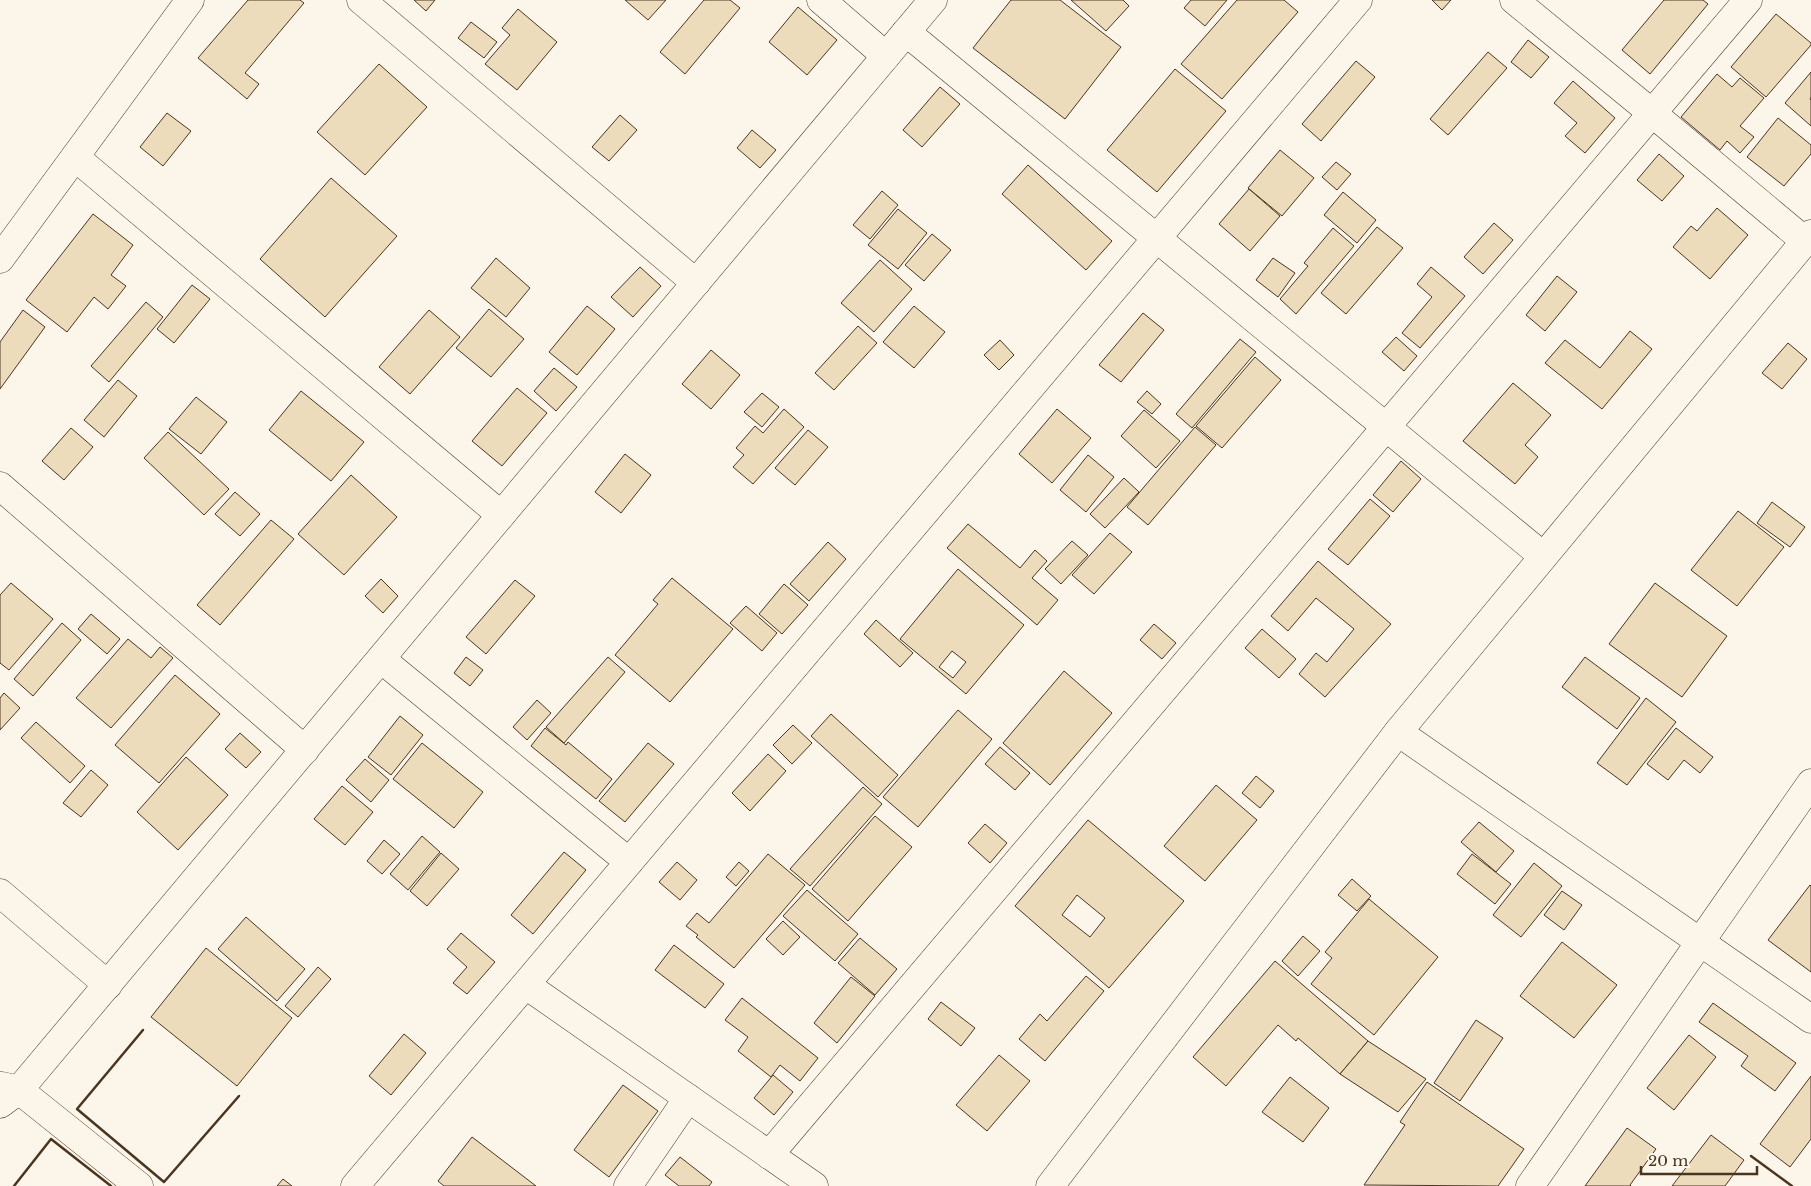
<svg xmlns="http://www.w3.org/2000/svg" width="1811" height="1186" viewBox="0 0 1811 1186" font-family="'Libre Baskerville',serif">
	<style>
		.building { fill: #ecdcbc; stroke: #4a3520; fill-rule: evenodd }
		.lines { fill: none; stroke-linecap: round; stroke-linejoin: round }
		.minor-casing { stroke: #4a3520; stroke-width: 29 }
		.minor { stroke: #fbf6e9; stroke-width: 28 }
		.wall { stroke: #4a3520; stroke-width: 2.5 }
	</style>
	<rect width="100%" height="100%" fill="#fbf6e9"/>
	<g class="building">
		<path d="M248,0H300L304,3L245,73L259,84L247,99L198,58Z"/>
		<path d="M414,0H435L426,11Z"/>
		<path d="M625,0H666L648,20Z"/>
		<path d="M704,0H730L740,8L685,74L660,52Z"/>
		<path d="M1011,0H1060L1121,47L1065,119L973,48Z"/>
		<path d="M1071,0H1123L1129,6L1106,31Z"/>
		<path d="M1191,0H1227L1205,26L1184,8Z"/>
		<path d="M1237,0H1284L1298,12L1222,99L1181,64Z"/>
		<path d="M1432,0H1451L1442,10Z"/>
		<path d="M1664,0H1703L1708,4L1650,74L1622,50Z"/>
		<path d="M798,7L837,40L807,75L769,42Z"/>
		<path d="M518,9L557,42L517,90L485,64L510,35L502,28Z"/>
		<path d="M1776,14L1811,43V45L1766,97L1731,67Z"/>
		<path d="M471,22L497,42L484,58L458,38Z"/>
		<path d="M1528,40L1549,57L1531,78L1511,62Z"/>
		<path d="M1488,52L1507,68L1448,135L1430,119Z"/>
		<path d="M1356,61L1375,77L1321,141L1302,124Z"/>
		<path d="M379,64L427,107L365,175L317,132Z"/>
		<path d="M1175,69L1226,111L1157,192L1107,150Z"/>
		<path d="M1811,72V97L1810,99L1811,100V126L1785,103Z"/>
		<path d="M1717,74L1732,87L1740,78L1764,98L1740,126L1754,137L1740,153L1727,141L1720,150L1681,117Z"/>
		<path d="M1573,81L1615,118L1585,153L1565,136L1577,123L1554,103Z"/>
		<path d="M940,87L960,104L922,147L903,130Z"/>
		<path d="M167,113L191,131L163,166L140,147Z"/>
		<path d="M620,115L637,130L609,161L592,147Z"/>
		<path d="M1778,118L1811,145V154L1784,186L1747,157Z"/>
		<path d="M752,130L776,150L760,168L737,148Z"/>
		<path d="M1280,150L1314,178L1282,216L1248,188Z"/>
		<path d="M1659,154L1684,176L1662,201L1637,180Z"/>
		<path d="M1336,162L1351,174L1337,190L1322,177Z"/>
		<path d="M1028,165L1112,241L1086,270L1002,194Z"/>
		<path d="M331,178L397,236L325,317L260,259Z"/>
		<path d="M1249,189L1280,216L1250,251L1219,224Z"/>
		<path d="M882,191L898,205L870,239L853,225Z"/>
		<path d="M1343,192L1376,220L1357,243L1324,215Z"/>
		<path d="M1717,208L1748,235L1710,279L1673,247L1691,226L1697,231Z"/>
		<path d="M898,209L927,233L898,269L868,245Z"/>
		<path d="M93,214L133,245L111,275L126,286L108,309L94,297L67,332L26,300Z"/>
		<path d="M1494,223L1513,240L1483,274L1464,257Z"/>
		<path d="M1377,227L1403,248L1346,314L1321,293Z"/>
		<path d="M1333,228L1354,246L1296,314L1280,299L1308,266L1304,263Z"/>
		<path d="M932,234L951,250L924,281L905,265Z"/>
		<path d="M496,258L530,288L506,317L471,288Z"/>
		<path d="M1273,258L1295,273L1278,297L1256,280Z"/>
		<path d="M880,260L912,289L874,332L841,303Z"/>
		<path d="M640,267L661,286L633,317L611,297Z"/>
		<path d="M1431,267L1465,296L1420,348L1402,333L1432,297L1417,284Z"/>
		<path d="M1557,276L1577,292L1545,331L1526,315Z"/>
		<path d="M192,285L210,299L174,343L157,329Z"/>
		<path d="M146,302L163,317L109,382L91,366Z"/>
		<path d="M587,306L615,329L577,375L549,352Z"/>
		<path d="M914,306L945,332L914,368L883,342Z"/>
		<path d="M489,309L524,339L491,377L456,348Z"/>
		<path d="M23,310L45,327L0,389V342Z"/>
		<path d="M429,310L460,337L410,394L379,367Z"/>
		<path d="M1143,313L1164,330L1121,382L1099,365Z"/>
		<path d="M858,326L877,343L834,390L815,373Z"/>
		<path d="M1630,331L1652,349L1602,409L1545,363L1565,340L1600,368Z"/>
		<path d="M1396,337L1417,356L1404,371L1382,352Z"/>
		<path d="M1240,339L1256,352L1192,428L1176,414Z"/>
		<path d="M1000,340L1014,355L999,370L984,355Z"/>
		<path d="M1788,343L1807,359L1782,389L1762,373Z"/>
		<path d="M711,350L740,375L711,409L682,384Z"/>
		<path d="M1255,357L1281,380L1222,448L1196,426Z"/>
		<path d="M554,368L577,387L556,411L534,391Z"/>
		<path d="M118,380L137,396L104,437L84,420Z"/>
		<path d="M1513,383L1551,415L1525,445L1538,457L1515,484L1463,441Z"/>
		<path d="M517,388L547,413L502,466L472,441Z"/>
		<path d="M301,391L364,442L331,481L269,430Z"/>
		<path d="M1147,391L1161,404L1152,414L1137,402Z"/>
		<path d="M762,393L779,407L762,427L744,412Z"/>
		<path d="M196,397L227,422L201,454L169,429Z"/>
		<path d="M784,409L804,427L753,484L733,467L744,455L736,448L755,426L763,433Z"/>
		<path d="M1057,409L1091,438L1052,483L1019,454Z"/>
		<path d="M1144,410L1180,441L1156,468L1121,436Z"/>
		<path d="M1195,427L1216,445L1148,525L1127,507Z"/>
		<path d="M71,428L93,447L64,480L42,461Z"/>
		<path d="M808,430L828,447L795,485L775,468Z"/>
		<path d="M168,432L229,489L204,515L144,458Z"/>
		<path d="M625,454L651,475L621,513L595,492Z"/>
		<path d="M1088,455L1114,477L1086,512L1060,490Z"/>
		<path d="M1401,461L1421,479L1393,512L1373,495Z"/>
		<path d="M351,475L397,517L344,575L298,534Z"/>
		<path d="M1124,478L1139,492L1105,528L1090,514Z"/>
		<path d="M235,492L260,514L240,536L215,514Z"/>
		<path d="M1370,499L1390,516L1348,565L1328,549Z"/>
		<path d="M1772,502L1805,527L1790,547L1757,523Z"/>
		<path d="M1738,511L1784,547L1737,606L1691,570Z"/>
		<path d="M271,520L294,539L220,625L197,605Z"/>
		<path d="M968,524L1020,568L1035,550L1047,561L1032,578L1058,600L1037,625L947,548Z"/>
		<path d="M1110,533L1132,552L1094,594L1072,575Z"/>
		<path d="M1072,541L1088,555L1061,584L1045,569Z"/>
		<path d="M828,542L846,559L809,601L790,584Z"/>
		<path d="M1318,561L1391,624L1325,697L1299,674L1316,653L1327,662L1354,629L1316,598L1288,631L1271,616Z"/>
		<path d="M958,569L1024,625L966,694L900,639ZM952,651L966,662L953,678L939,667Z"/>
		<path d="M672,578L733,629L670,702L615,655L658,604L653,600Z"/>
		<path d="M381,579L398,596L383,613L365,596Z"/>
		<path d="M515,580L535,596L486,654L466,637Z"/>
		<path d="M11,583L53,619L9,670L0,663V595Z"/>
		<path d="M1655,583L1727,636L1682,697L1609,644Z"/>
		<path d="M784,584L808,605L782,634L759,614Z"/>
		<path d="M746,606L777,633L762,651L730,623Z"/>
		<path d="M91,614L120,639L107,654L78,629Z"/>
		<path d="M876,620L913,653L900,667L864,634Z"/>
		<path d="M62,623L81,640L33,696L14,679Z"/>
		<path d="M1154,624L1176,643L1162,659L1140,640Z"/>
		<path d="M1262,629L1296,659L1279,678L1245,648Z"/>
		<path d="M128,639L151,658L160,647L173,658L111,728L76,698Z"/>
		<path d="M466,657L483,670L470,686L454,673Z"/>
		<path d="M608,657L625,672L564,743L546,727Z"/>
		<path d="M1585,657L1640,698L1617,729L1562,687Z"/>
		<path d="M1064,671L1112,713L1050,785L1003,743Z"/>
		<path d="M175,675L220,714L159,783L115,745Z"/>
		<path d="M4,693L20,708L0,730V698Z"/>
		<path d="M1646,698L1676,722L1627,785L1597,763Z"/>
		<path d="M537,700L551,713L527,740L513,727Z"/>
		<path d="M958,710L992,739L918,827L883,797Z"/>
		<path d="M831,714L898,775L878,797L811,736Z"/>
		<path d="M400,716L423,735L391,775L368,757Z"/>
		<path d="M36,722L85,766L70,783L21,738Z"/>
		<path d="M793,725L812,743L792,764L773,745Z"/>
		<path d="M545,728L566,745L568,742L612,779L596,799L531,746Z"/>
		<path d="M1676,728L1713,757L1700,773L1684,760L1668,780L1647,764Z"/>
		<path d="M240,733L261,752L246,768L225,749Z"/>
		<path d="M422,743L483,792L454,828L393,779Z"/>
		<path d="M648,743L674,764L625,822L599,801Z"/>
		<path d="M1000,747L1030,773L1015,790L985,764Z"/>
		<path d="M768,754L786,771L750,811L732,793Z"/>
		<path d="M186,757L228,795L178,850L137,812Z"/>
		<path d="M365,759L389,780L371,802L346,780Z"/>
		<path d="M91,770L108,785L81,817L63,803Z"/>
		<path d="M1256,776L1274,791L1260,808L1242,793Z"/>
		<path d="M1216,785L1257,820L1205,881L1164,846Z"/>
		<path d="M342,786L373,812L345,845L314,819Z"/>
		<path d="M863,787L882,804L810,886L790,869Z"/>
		<path d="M875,816L912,847L848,921L812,889Z"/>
		<path d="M1088,820L1184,901L1109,988L1015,906ZM1077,895L1105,918L1090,937L1062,915Z"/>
		<path d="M1479,822L1514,851L1496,872L1461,842Z"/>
		<path d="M985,824L1007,843L990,863L968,843Z"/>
		<path d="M422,836L440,852L408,890L390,874Z"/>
		<path d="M384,840L400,854L382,874L367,861Z"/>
		<path d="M564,852L586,870L533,934L511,915Z"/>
		<path d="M441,853L459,869L427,906L410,891Z"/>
		<path d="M768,854L805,885L734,968L696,937L698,935L686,926L697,913L709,923Z"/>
		<path d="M1472,854L1511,884L1495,904L1457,874Z"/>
		<path d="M677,862L697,880L680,900L659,882Z"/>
		<path d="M739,862L749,871L736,886L726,877Z"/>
		<path d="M1534,863L1562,886L1521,937L1493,915Z"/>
		<path d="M1352,879L1371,896L1357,911L1338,895Z"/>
		<path d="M1810,885L1811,886V972L1768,940Z"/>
		<path d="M807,890L858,934L835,961L783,916Z"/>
		<path d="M1562,891L1582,905L1564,930L1544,915Z"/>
		<path d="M1369,899L1438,957L1374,1035L1311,984L1332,958L1325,952Z"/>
		<path d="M246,917L305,969L277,1001L218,949Z"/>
		<path d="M783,921L800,937L783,955L766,939Z"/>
		<path d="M461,933L495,962L467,994L453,983L467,967L447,949Z"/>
		<path d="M1303,936L1320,951L1298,976L1282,961Z"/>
		<path d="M860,938L897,969L875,995L838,963Z"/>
		<path d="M1562,942L1617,985L1574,1038L1520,996Z"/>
		<path d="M674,945L724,984L705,1008L655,970Z"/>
		<path d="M206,948L292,1018L237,1086L151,1017Z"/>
		<path d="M1275,961L1368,1041L1340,1074L1298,1038L1296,1041L1278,1025L1226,1086L1193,1057Z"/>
		<path d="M318,967L331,979L298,1017L285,1006Z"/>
		<path d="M1086,976L1104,991L1045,1061L1019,1039L1040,1014L1047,1021Z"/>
		<path d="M851,977L875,996L837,1043L814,1023Z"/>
		<path d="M742,998L818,1058L800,1081L780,1065L771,1077L738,1051L748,1037L725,1020Z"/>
		<path d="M941,1002L975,1028L961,1046L928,1019Z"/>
		<path d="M1713,1003L1796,1063L1775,1091L1741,1066L1748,1056L1699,1022Z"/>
		<path d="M1476,1020L1503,1038L1460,1101L1434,1083Z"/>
		<path d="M404,1034L426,1053L391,1095L369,1076Z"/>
		<path d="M1689,1035L1716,1057L1674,1110L1647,1088Z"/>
		<path d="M1368,1041L1426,1079L1398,1112L1340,1074Z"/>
		<path d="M999,1055L1030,1081L987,1131L956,1105Z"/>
		<path d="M773,1075L793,1092L774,1115L754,1098Z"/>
		<path d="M1811,1076V1139L1790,1167L1760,1144Z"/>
		<path d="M1290,1077L1329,1108L1303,1142L1262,1112Z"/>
		<path d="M1427,1082L1524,1149L1498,1186L1364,1185L1405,1125L1400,1122Z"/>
		<path d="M623,1085L658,1111L609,1177L574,1150Z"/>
		<path d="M1627,1128L1656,1149L1630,1185L1631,1186H1585Z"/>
		<path d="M1711,1135L1744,1160L1725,1186H1672Z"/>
		<path d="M472,1137L536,1186H444L438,1181Z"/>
		<path d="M680,1157L712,1182L709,1186H679L665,1175Z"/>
		<path d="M283,1179L292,1186H277Z"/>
	</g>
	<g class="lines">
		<g class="minor-casing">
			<g id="minor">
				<path d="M361,0L696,283"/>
				<path d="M821,0L886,56"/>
				<path d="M1514,0L1652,113L1805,241"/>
				<path d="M906,32L1543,556"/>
				<path d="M75,157L501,515"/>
				<path d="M0,259L190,0"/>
				<path d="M0,486L305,750"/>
				<path d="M381,659L629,862"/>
				<path d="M1398,732L1811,1019"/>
				<path d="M0,893L108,985"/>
				<path d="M526,985L814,1186"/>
				<path d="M2,1086L19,1090L139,1186"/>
				<path d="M0,1104L19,1090L933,0"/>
				<path d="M769,1155L1748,0"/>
				<path d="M355,1186L1358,0"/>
				<path d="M628,1186L688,1098"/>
				<path d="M1050,1186L1398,732L1811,234"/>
				<path d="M1530,1186L1811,783"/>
			</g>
		</g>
		<use href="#minor" class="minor"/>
		<g class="wall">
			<path d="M143,1030L77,1109L164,1182L239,1096"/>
			<path d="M1751,1156L1792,1186"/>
			<path d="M14,1186L51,1139L111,1186"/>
		</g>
	</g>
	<path d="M1641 1166v8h116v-8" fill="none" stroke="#4a3520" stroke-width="2.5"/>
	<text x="1648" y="1166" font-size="15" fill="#4a3520" stroke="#fbf6e9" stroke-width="4" paint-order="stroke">20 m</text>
</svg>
